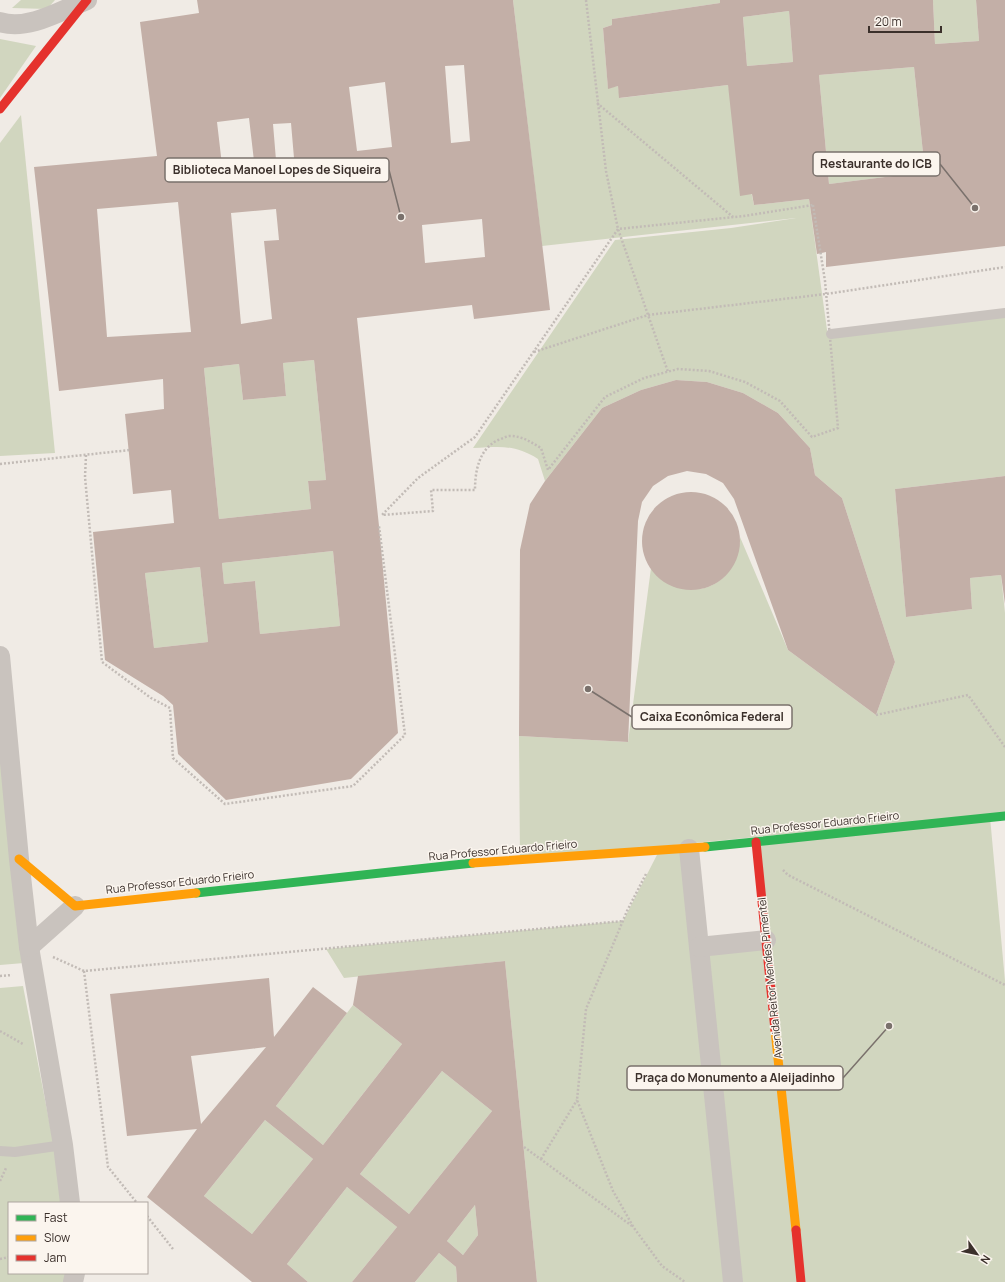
<svg xmlns="http://www.w3.org/2000/svg" width="1005" height="1282" viewBox="0 0 1005 1282" font-family="Manrope,sans-serif">
	<style>
		.green { fill: #d1d6bf }
		.building { fill: #c3afa7; fill-rule: evenodd }
		.lines { fill: none; stroke-linecap: round; stroke-linejoin: round }
		.path { stroke: #c2bbb6; stroke-width: 2.5; stroke-dasharray: 2 2; stroke-linecap: butt }
		.lane { stroke: #c9c3be; stroke-width: 10 }
		.street { stroke: #c9c3be; stroke-width: 20 }
		.fast { stroke: #30b455; stroke-width: 9 }
		.slow { stroke: #ff9f0a; stroke-width: 9 }
		.jam { stroke: #e5322d; stroke-width: 9 }
		.labels { text-anchor: middle; stroke-width: 3; stroke-linejoin: round; paint-order: stroke }
		.street-label { font-size: 11px; fill: #3b302b; stroke: #fbf5ee }
		.leader { fill: none; stroke: #7a716c; stroke-width: 1.5 }
		.callout-dot { fill: #7a716c; stroke: #fbf5ee; stroke-width: 1.5 }
		.callout { fill: #fbf5ee; stroke: #7a716c; stroke-width: 1.5 }
		.callout-label { font-size: 12px; text-anchor: middle; font-weight: bold; fill: #3b302b }
	</style>
	<rect width="100%" height="100%" fill="#f0ebe5"/>
	<g class="green">
		<path d="M21,0H55L47,9L12,8Z"/>
		<path d="M513,0H720V3L612,19V25L603,28L608,88L618,86L620,98L728,85L754,205L809,199L828,337L1005,316V476L895,489L906,617L972,609L970,578L1001,575L1005,613V813L520,860L519,736L628,742L651,568C687,607 737,590 740,537L788,650L876,715L895,662L842,498L815,475L810,448L778,413L743,393L707,382L676,380L641,390L602,408L545,481L538,459C514,444 501,447 473,448L615,240L731,228L796,218L542,246Z"/>
		<path d="M933,0H976L979,41L935,44Z"/>
		<path d="M789,11L793,62L747,66L743,17Z"/>
		<path d="M0,39L36,46L0,98Z"/>
		<path d="M914,67L925,172L829,184L819,75Z"/>
		<path d="M21,115L55,453L0,456V143Z"/>
		<path d="M314,360L326,480L308,481L311,509L219,519L204,368L239,364L243,400L286,396L283,363Z"/>
		<path d="M333,551L340,626L260,634L255,581L224,584L222,563Z"/>
		<path d="M200,567L208,642L154,648L145,573Z"/>
		<path d="M0,698L24,963L0,965Z"/>
		<path d="M990,817L1005,981V1282H537L505,961L344,978L326,949L623,921L659,851L689,849L699,947L766,940L756,842Z"/>
		<path d="M23,986L65,1203H9V1273H74L72,1282H0V988Z"/>
		<path d="M353,1005L402,1044L323,1145L276,1106Z"/>
		<path d="M442,1071L492,1111L409,1214L360,1174Z"/>
		<path d="M265,1120L313,1159L252,1234L204,1196Z"/>
		<path d="M347,1187L397,1227L352,1282H308L287,1264Z"/>
		<path d="M475,1205L478,1235L463,1255L447,1241Z"/>
		<path d="M439,1253L456,1267L457,1282H415Z"/>
	</g>
	<g class="building">
		<path d="M197,0H513L550,310L474,319L472,305L357,318L379,526L398,733L351,779L226,800L178,754L173,705L163,696L105,660L93,532L174,523L171,490L133,494L125,414L164,409L163,379L59,391L34,167L157,156L140,22L199,13ZM464,65L470,141L451,143L445,66ZM385,82L392,147L357,151L349,87ZM249,118L254,161L222,165L217,122ZM291,123L294,158L276,160L273,124ZM178,202L191,332L107,337L97,209ZM276,209L279,240L264,241L272,319L241,324L231,213ZM482,219L485,257L425,263L422,225ZM314,360L326,480L308,481L311,509L219,519L204,368L239,364L243,400L286,396L283,363ZM333,551L340,626L260,634L255,581L224,584L222,563ZM200,567L208,642L154,648L145,573Z"/>
		<path d="M720,0H933L935,44L979,41L976,0H1005V246L826,267V252L817,254L809,199L754,205L752,194L740,196L728,85L619,98L618,86L608,89L603,28L612,25V19L720,3ZM789,11L793,62L747,66L743,17ZM914,67L925,172L829,184L819,75Z"/>
		<path d="M676,380L707,382L743,393L778,413L810,448L815,475L842,498L895,662L876,715L788,650L734,499L723,483L706,474L687,471L668,476L653,486L642,502L638,521L628,742L519,736L520,550L530,504L545,481L602,408L641,390Z"/>
		<path d="M1005,476V604L1001,575L970,578L972,609L906,617L895,489Z"/>
		<circle cx="691" cy="541" r="49"/>
		<path d="M505,961L537,1282H457L456,1267L439,1253L415,1282H352L397,1227L347,1187L287,1264L308,1282H252L147,1197L197,1129L127,1136L110,994L269,978L274,1037L313,987L347,1013L276,1106L323,1145L402,1044L353,1005L358,976ZM266,1047L201,1124L191,1056ZM442,1071L492,1111L409,1214L360,1174ZM265,1120L313,1159L252,1234L204,1196ZM475,1205L478,1235L463,1255L447,1241Z"/>
	</g>
	<g class="lines">
		<g class="path">
			<path d="M586,0L606,171L618,229L668,372"/>
			<path d="M597,103L733,217"/>
			<path d="M813,205L825,281L838,428L812,437L780,401L745,382L709,371L678,369L644,378L605,397L548,470L541,448C531,442 522,436 510,436C506,436 502,439 498,440C479,449 475,471 475,490H431L433,511L382,515L418,478L475,437L618,229L744,216Z"/>
			<path d="M534,352L648,315L826,294L1005,267"/>
			<path d="M86,455L85,477L102,662L151,698L170,708L173,758L225,804L353,786L405,735L379,526"/>
			<path d="M0,464L130,450"/>
			<path d="M876,715L968,695L1005,747"/>
			<path d="M783,870L788,875L1005,985"/>
			<path d="M646,874L627,911L586,1009L577,1100L613,1191L634,1228L662,1266L685,1282"/>
			<path d="M53,957L84,971L623,921"/>
			<path d="M84,971L108,1167L137,1203"/>
			<path d="M0,976L12,975"/>
			<path d="M0,1031L23,1044"/>
			<path d="M524,1147L632,1226"/>
			<path d="M541,1159L577,1100"/>
			<path d="M0,1181L6,1168"/>
			<path d="M147,1216L173,1249"/>
			<path d="M0,1259L9,1257"/>
		</g>
		<g class="lane">
			<path d="M831,334L1005,313"/>
			<path d="M0,1151L15,1152L63,1145"/>
		</g>
		<g class="street">
			<path d="M0,22C28,31 62,10 87,0"/>
			<path d="M0,656L19,859L29,947L63,1145L70,1203"/>
			<path d="M689,849L733,1282"/>
			<path d="M29,947L75,906"/>
			<path d="M699,947L766,940"/>
			<path d="M73,1282L75,1273"/>
		</g>
		<g class="fast">
			<path d="M705,847L1005,816"/>
			<path d="M196,893L473,863"/>
		</g>
		<g class="slow">
			<path d="M19,859L75,906L196,893"/>
			<path d="M473,863L705,847"/>
			<path d="M775,1030L796,1230"/>
		</g>
		<g class="jam">
			<path d="M0,109L87,0"/>
			<path d="M756,842L775,1030"/>
			<path d="M796,1230L801,1282"/>
		</g>
	</g>
	<g class="labels">
		<g class="street-label">
			<text transform="translate(825 823) rotate(-6)" y="4">Rua Professor Eduardo Frieiro</text>
			<text transform="translate(503 850) rotate(-5)" y="4">Rua Professor Eduardo Frieiro</text>
			<text transform="translate(180 882) rotate(-6)" y="4">Rua Professor Eduardo Frieiro</text>
			<text transform="translate(770 978) rotate(-96)" y="4">Avenida Reitor Mendes Pimentel</text>
		</g>
	</g>
	<path class="leader" d="M975 208L940 164M401 217L389 170M588 689L632 717M889 1026L843 1078"/>
	<g class="callout-dot">
		<circle cx="975" cy="208" r="4"/>
		<circle cx="401" cy="217" r="4"/>
		<circle cx="588" cy="689" r="4"/>
		<circle cx="889" cy="1026" r="4"/>
	</g>
	<g class="callout">
		<rect x="813" y="152" width="127" height="24" rx="4"/>
		<rect x="165" y="158" width="224" height="24" rx="4"/>
		<rect x="632" y="705" width="160" height="24" rx="4"/>
		<rect x="627" y="1066" width="216" height="24" rx="4"/>
	</g>
	<g class="callout-label">
		<text x="876" y="168">Restaurante do ICB</text>
		<text x="277" y="174">Biblioteca Manoel Lopes de Siqueira</text>
		<text x="712" y="721">Caixa Econômica Federal</text>
		<text x="735" y="1082">Praça do Monumento a Aleijadinho</text>
	</g>
	<rect x="8" y="1202" width="140" height="72" fill="#fbf5ee" stroke="#aea6a0"/>
	<rect x="16" y="1215" width="20" height="6" fill="#30b455" stroke="#aea6a0"/>
	<text x="44" y="1222" font-size="12" fill="#3b302b">Fast</text>
	<rect x="16" y="1235" width="20" height="6" fill="#ff9f0a" stroke="#aea6a0"/>
	<text x="44" y="1242" font-size="12" fill="#3b302b">Slow</text>
	<rect x="16" y="1255" width="20" height="6" fill="#e5322d" stroke="#aea6a0"/>
	<text x="44" y="1262" font-size="12" fill="#3b302b">Jam</text>
	<g transform="translate(977 1254) rotate(123)" stroke="#fbf5ee" stroke-width="3" paint-order="stroke">
	<path d="M0-3L7 15L0 10L-7 15Z" fill="#3b302b"/>
	<text y="-6" font-size="11" font-weight="bold" text-anchor="middle" fill="#3b302b">N</text>
	</g>
	<path d="M869 26v6h72v-6" fill="none" stroke="#3b302b" stroke-width="2"/>
	<text x="875" y="26" font-size="12" fill="#3b302b" stroke="#fbf5ee" stroke-width="3" paint-order="stroke">20 m</text>
</svg>
